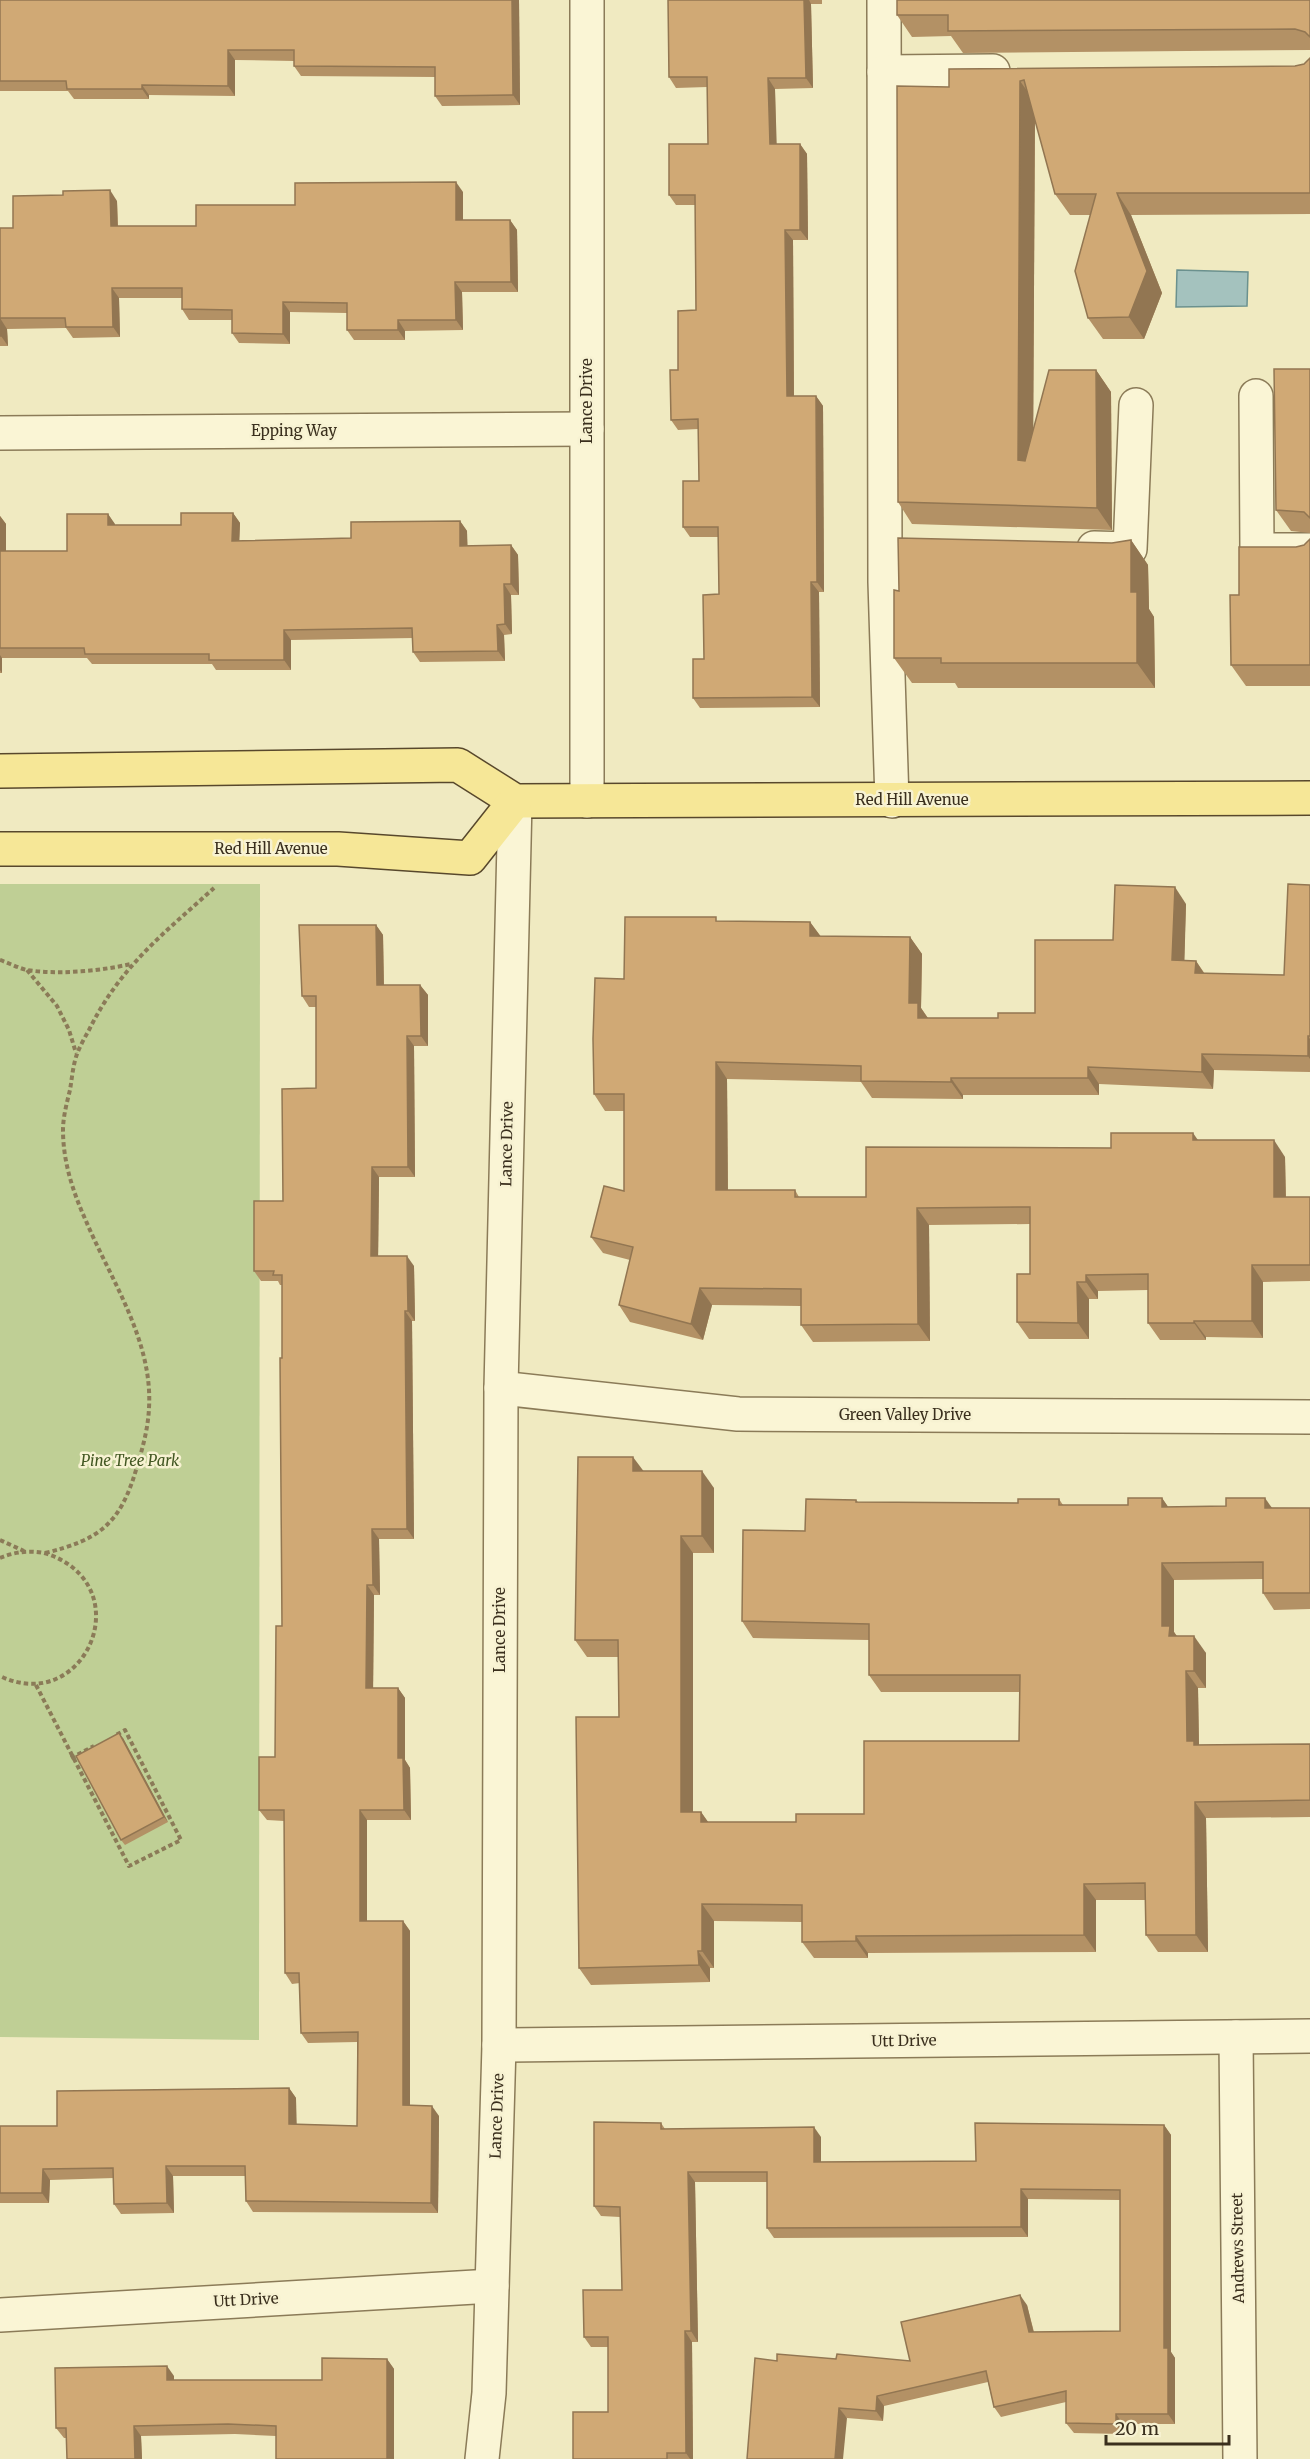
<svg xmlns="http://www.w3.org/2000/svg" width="1310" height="2459" viewBox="0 0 1310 2459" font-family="Merriweather,serif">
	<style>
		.green { fill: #bfcf95 }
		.water { fill: #a4c2be; stroke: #6b918e; stroke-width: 1.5 }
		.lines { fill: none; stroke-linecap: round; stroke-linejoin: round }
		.minor-casing { stroke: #8b7b58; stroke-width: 36 }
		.major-casing { stroke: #58482c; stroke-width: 36 }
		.path { stroke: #8b7b58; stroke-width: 4; stroke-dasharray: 4.5 3; stroke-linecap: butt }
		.minor { stroke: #faf5d5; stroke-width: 33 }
		.major { stroke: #f6e797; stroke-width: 33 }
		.wall { fill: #b39165 }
		.shaded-wall { fill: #927652 }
		.building { fill: #d0a975; stroke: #927652; stroke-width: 1.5 }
		.labels { text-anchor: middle; stroke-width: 5; stroke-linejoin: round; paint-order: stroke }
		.street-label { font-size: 15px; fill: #3a2f1d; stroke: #f7f2d2 }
		.park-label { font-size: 15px; font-style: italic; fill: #425722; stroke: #f7f2d2 }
	</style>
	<rect width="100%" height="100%" fill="#f0eac1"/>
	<path class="green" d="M0,884H260L259,2040L0,2037Z"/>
	<path class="water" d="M1177,270L1248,272L1247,306L1176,307Z"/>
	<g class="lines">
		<g class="minor-casing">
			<g id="minor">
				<path d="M587,0V801"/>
				<path d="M884,0L885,582L892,801"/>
				<path d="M884,72L993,71"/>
				<path d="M1256,396L1257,550H1310"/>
				<path d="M0,433L587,429"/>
				<path d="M1094,548L1130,549L1136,405"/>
				<path d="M501,1388L738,1414L1310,1417"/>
				<path d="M1236,2037L1240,2459"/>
				<path d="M499,2045L1310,2036"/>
				<path d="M0,2315L492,2286"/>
				<path d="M482,2459L489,2393L499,2045L501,1388L515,801"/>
			</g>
		</g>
		<g class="major-casing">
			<g id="major">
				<path d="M0,771L458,765L515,801L1310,798"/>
				<path d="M0,849H338L470,858L515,801"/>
			</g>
		</g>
		<g class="path">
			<path d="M0,960C9,963 18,968 27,970C58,975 100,971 131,964"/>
			<path d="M27,970L57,1006L69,1030L76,1053"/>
			<path d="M0,1540L24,1551"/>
			<path d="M45,1553C99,1540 120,1524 136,1470C142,1450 148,1430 149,1408C153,1341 111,1280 86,1221C73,1192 63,1162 63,1130C63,1117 67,1102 70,1090C72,1078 73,1065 77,1054C80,1046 85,1037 89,1030C120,967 163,934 214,888"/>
			<path d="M0,1558C16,1551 37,1549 53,1556C139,1592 83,1716 0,1676"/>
			<path d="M36,1685L129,1866L181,1840L125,1730L116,1735"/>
			<path d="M71,1758L94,1746"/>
		</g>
		<use href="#minor" class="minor"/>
		<use href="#major" class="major"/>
	</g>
	<g class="wall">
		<path d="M0,0H519L520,105L442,106L435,96V77L301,76L294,66V61L235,60V96L149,95V99H74L68,91H0Z"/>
		<path d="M668,0H822V4H811L813,88L775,89L776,144H800L807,154L808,240H793L794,396H816L823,406L824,592H819L820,707L700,708L693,698L704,659L719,594L718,537H690L683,527L699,481L698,429L678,430L671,420L678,370L696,310L695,205H676L669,195L708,144L707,87L676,88L669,77Z"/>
		<path d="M1310,0V50L963,53L951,36L912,37L897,15Z"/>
		<path d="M1310,58V214L1131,215L1162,293L1144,339H1103L1088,318L1090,215H1070L1055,194L1035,119L1033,431L1096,370L1111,392L1112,530L912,524L898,502L949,87V69L1295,66L1304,64Z"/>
		<path d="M463,192V220H510L517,230L518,292H462L463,330L405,331V340H354L347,330V313L290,312V344L239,343L232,333V320H189L182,309V298H119L120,337L73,338L66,328L7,329L8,346H0V228H13L117,201L118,226H196L295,205Z"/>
		<path d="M1310,369V533L1291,531L1276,510Z"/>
		<path d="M233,513L240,523L239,541L351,538L460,521L467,531V546L511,545L518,555L519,595H511L512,634L504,635L505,661L420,662L413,652V638L291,640V670H216L212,664H92L87,658H2V673H0V516L6,524V551H67L108,514L115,525H181Z"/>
		<path d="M1310,539V686H1246L1231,665L1239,595L1296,547L1304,545Z"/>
		<path d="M1131,540L1148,565L1149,609L1154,617L1155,688H958L955,683H912L894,658L899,591L1112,543Z"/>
		<path d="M1310,885V1072L1214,1070L1213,1089L1099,1084V1095H963V1099L872,1098L861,1082L727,1079L728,1190H795L799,1197H866L1111,1148L1198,1140L1285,1157L1286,1197H1310V1281L1263,1282V1338L1206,1337V1340H1160L1148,1323V1290L1098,1291V1299H1089V1339H1029L1017,1322L1030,1274V1224L929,1225L930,1341L813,1342L801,1325V1306L712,1305L703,1340L630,1322L619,1305L630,1260L603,1253L591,1237L624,1191V1111H605L594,1094L624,979L719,921L810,922L820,936L910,937L922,954L921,1008L928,1018H998L1035,1013L1113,940L1186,904L1184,961H1196L1205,974L1284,975Z"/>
		<path d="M376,925L383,935L384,985H420L428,995V1046H414L415,1177H379L378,1256L414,1266L415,1321H412L414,1539H379L380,1595H374L373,1688H398L405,1698V1760L410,1768L411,1820H367V1921H403L410,1931V2106L439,2116L438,2213L253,2212L246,2201L245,2176H173L174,2213L121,2214L114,2204V2178L50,2180L49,2203H0V2126H57L289,2088L296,2098V2124L357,2126V2042L308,2043L301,2033L300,1983L292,1984L285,1973L284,1821L267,1820L259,1810L275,1757L282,1626V1285H280L278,1281H261L254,1271L283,1201L316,1088V1007H309L302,996Z"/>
		<path d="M643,1471L714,1488V1553H693V1812H701L708,1822H796L864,1814L1019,1741L1020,1692H881L869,1675V1640L753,1638L742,1621L805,1531L856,1500L858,1502L1018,1503L1059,1499L1063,1505H1128L1162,1498L1168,1507L1310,1508V1609L1274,1610L1263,1593V1579L1174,1580V1632L1177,1636L1206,1653V1688H1198L1199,1745L1310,1744V1817L1206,1818L1208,1952H1158L1146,1935V1900H1096V1952L868,1953V1958H814L802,1942V1922L714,1921V1968H710V1982L591,1985L579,1968L619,1717L618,1657H587L575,1640Z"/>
		<path d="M123,1738L168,1822L125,1845L121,1840Z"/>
		<path d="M661,2123L665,2129L821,2137V2162L976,2161L1164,2125L1171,2135V2352L1175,2358V2424H1123V2434L1074,2433L1066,2423V2402L1001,2417L994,2407L988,2382L884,2406L883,2421L847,2418L777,2361L836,2359L910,2361L1027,2305L1034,2332L1120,2331V2200L1028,2199V2237L774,2238L767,2228V2182H695L698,2342H692L693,2459H573L608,2412V2347H591L584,2337L622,2290L620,2217L601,2216L594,2206Z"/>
		<path d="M387,2359L394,2369V2459H276V2436L235,2434L141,2436L142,2459H67V2438H64L56,2428L174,2376V2380H322Z"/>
	</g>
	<g class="shaded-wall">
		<path d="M512,0H519L520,105L513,95Z"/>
		<path d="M804,0H809L811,4L813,88L806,78Z"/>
		<path d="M228,50L235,60V96L228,86Z"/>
		<path d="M768,78L775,89L777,154L770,144Z"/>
		<path d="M1020,81L1035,102L1033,482L1018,460Z"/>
		<path d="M142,85L149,95V99L142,89Z"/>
		<path d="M800,144L807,154L808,240L800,230Z"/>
		<path d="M456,182L463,192V230L456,220Z"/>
		<path d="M110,190L117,201L118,237L111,226Z"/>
		<path d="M1117,193L1131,215L1162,293L1144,339L1129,317Z"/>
		<path d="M510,220L517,230L518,292L511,282Z"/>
		<path d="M785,230L793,240L794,406L787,396Z"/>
		<path d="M455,282L462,292L463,330L456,320Z"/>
		<path d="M112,288L119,298L120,337L113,327Z"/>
		<path d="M283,302L290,312V344L283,334Z"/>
		<path d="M0,318L7,329L8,346L1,336Z"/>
		<path d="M398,320L405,331V340L398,330Z"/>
		<path d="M1096,370L1111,392L1112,530L1097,508Z"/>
		<path d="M816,396L823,406L824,592L817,582Z"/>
		<path d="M233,513L240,523L239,551L232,541Z"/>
		<path d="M108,514L115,524V535L108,525Z"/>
		<path d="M0,516L6,524V561L0,553Z"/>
		<path d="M460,521L467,531L468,556L460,546Z"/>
		<path d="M1131,540L1148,565L1149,609L1154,617L1155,688L1137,663L1131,592Z"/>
		<path d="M511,545L518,555L519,595L511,584Z"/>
		<path d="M811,582L819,592L820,707L812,697Z"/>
		<path d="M504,584L511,595L512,634L505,624Z"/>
		<path d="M497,625L504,635L505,661L498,651Z"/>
		<path d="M284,630L291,640V670L284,660Z"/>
		<path d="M0,655L2,658V673L0,670Z"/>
		<path d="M1175,887L1186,904L1184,977L1172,960Z"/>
		<path d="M810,922L822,938L810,936Z"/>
		<path d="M376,925L383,935L384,995L377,985Z"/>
		<path d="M910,937L922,954L921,1008L929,1020L918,1018L909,1003Z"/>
		<path d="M1196,961L1207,978L1195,973Z"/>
		<path d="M420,985L428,995V1046L421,1036Z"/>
		<path d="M407,1036L414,1046L415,1177L408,1167Z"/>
		<path d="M1308,1036L1310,1039V1059L1308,1056Z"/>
		<path d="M1202,1054L1214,1070L1213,1089L1202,1072Z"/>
		<path d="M716,1062L727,1079L728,1206L716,1190Z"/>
		<path d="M1088,1067L1099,1084V1095L1088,1078Z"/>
		<path d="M951,1078L963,1095V1099L951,1082Z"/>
		<path d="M1193,1133L1205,1150L1193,1140Z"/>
		<path d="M1274,1140L1285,1157L1286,1213L1274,1197Z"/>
		<path d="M372,1167L379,1177L378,1267L371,1256Z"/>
		<path d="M917,1208L929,1225L930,1341L918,1324Z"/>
		<path d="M407,1256L414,1266L415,1321L408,1311Z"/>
		<path d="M1252,1265L1263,1282V1338L1252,1321Z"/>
		<path d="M1086,1275L1098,1291V1299L1086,1282Z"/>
		<path d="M1077,1282L1089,1299V1339L1078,1323Z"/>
		<path d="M700,1288L712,1305L703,1340L691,1324Z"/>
		<path d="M405,1311L412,1321L414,1539L407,1529Z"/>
		<path d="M1194,1321L1206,1337V1340L1194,1323Z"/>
		<path d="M633,1457L645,1473L633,1471Z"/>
		<path d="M702,1471L714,1488V1553L702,1536Z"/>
		<path d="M1162,1498L1173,1514L1162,1507Z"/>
		<path d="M1265,1498L1277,1515L1265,1508Z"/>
		<path d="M372,1529L379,1539L380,1595L373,1585Z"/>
		<path d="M681,1536L693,1553V1829L681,1812Z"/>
		<path d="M1162,1563L1174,1580V1632L1181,1643V1653L1162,1626Z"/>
		<path d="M367,1585L374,1595L373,1698L366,1688Z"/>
		<path d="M1194,1636L1206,1653V1688L1194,1671Z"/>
		<path d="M1186,1671L1198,1688L1199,1748L1187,1741Z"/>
		<path d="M398,1688L405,1698V1760L410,1768L411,1820L404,1810L398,1758Z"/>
		<path d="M119,1733L123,1738L168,1822L164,1817Z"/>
		<path d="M1195,1802L1206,1818L1208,1952L1196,1935Z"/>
		<path d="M360,1810L367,1820V1931L360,1921Z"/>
		<path d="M701,1812L713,1829L701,1822Z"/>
		<path d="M1084,1884L1096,1900V1952L1084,1935Z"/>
		<path d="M702,1904L714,1921V1968L702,1951Z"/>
		<path d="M403,1921L410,1931V2116L403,2105Z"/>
		<path d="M856,1936L868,1953V1958L856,1941Z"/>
		<path d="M698,1951L710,1968V1982L699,1965Z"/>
		<path d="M289,2088L296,2098L297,2134L289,2124Z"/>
		<path d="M432,2106L439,2116L438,2213L431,2203Z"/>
		<path d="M1164,2125L1171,2135V2352L1175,2358V2424L1168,2414L1164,2348Z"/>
		<path d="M814,2127L821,2137V2172L814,2162Z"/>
		<path d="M166,2166L173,2176L174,2213L167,2203Z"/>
		<path d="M43,2169L50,2180L49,2203L42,2193Z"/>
		<path d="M688,2172L695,2182L698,2342L691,2331Z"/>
		<path d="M1021,2189L1028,2199V2237L1021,2227Z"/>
		<path d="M1020,2295L1027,2305L1036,2342L1029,2332Z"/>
		<path d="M685,2331L692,2342L693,2459H690L686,2453Z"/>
		<path d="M387,2359L394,2369V2459H387Z"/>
		<path d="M167,2366L174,2376V2390L167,2380Z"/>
		<path d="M877,2396L884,2406L883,2421L876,2411Z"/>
		<path d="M839,2408L847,2418L843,2459H835Z"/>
		<path d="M1116,2414L1123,2424V2434L1116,2424Z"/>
		<path d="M134,2426L141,2436L142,2459H135Z"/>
	</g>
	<g class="building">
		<path d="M0,0H512L513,95L435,96V67L294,66V50H228V86L142,85V89H67L66,81H0Z"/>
		<path d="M668,0H804L806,78H768L770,144H800V230H785L787,396H816L817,582H811L812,697L693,698V659H704L703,595L719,594L718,527H683V481H699L698,419L671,420L670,370H678V311L696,310L695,195H669V144H708L707,77H669Z"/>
		<path d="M897,0H1310V37L1305,32L1295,29L948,31V15H897Z"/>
		<path d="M1310,58V193H1117L1147,271L1129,317L1088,318L1075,271L1096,194H1055L1024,80L1020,81L1018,460L1025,461L1049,370H1096L1097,508L898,502L897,86L949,87V69L1295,66L1304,64Z"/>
		<path d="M456,182V220H510L511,282H455L456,320H398V330H347V303L283,302V334L232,333V310L182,309V288H112L113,327H66L65,318H0L1,336H0V228H13V196L63,195V191L110,190L111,226H196V205H295V183Z"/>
		<path d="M1274,369H1310V518L1304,512L1276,510Z"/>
		<path d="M181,513H233L232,541L351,538V522L460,521V546L511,545V584H504L505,624L497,625L498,651L413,652L412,628L284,630V660H209V654H85L84,648H0V551H67V514H108V525H181Z"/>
		<path d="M898,538L1112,543L1131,540V592H1137V663H941V658H894V590L899,591Z"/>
		<path d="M1310,539V665H1231L1230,595H1239V547H1296L1304,545Z"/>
		<path d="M1288,884L1310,885V1036H1308V1056L1202,1054V1072L1088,1067V1078H951V1082L861,1081V1066L716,1062V1190H795V1197H866V1147L1111,1148V1133H1193V1140H1274V1197H1310V1265H1252V1321H1194V1323H1148V1274L1086,1275V1282H1077L1078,1323L1017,1322V1274H1030V1207L917,1208L918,1324L801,1325V1289L700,1288L691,1324L619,1305L633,1247L591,1237L604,1186L624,1191V1094H594L593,1039L595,978L624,979L625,917H716V921L810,922V936L910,937L909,1003H918V1018H998V1013H1035V940H1113L1115,885L1175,887L1172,960L1196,961L1195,973L1284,975Z"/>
		<path d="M299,925H376L377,985H420L421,1036H407L408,1167H372L371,1256H407L408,1311H405L407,1529H372L373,1585H367L366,1688H398V1758H403L404,1810H360V1921H403V2105L432,2106L431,2203L246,2201L245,2166H166L167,2203L114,2204L113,2168L43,2169L42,2193H0V2126H57V2091L289,2088V2124L357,2126L358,2032L301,2033L299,1973H285L284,1810H259V1757H275L276,1626H282L280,1358H282V1275H273L274,1271H254V1201H283L282,1089L316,1088V996H302Z"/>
		<path d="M578,1457H633V1471H702V1536H681V1812H701V1822H796V1814H864V1741H1019L1020,1675H869V1624L742,1621L743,1530L805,1531L806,1499L856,1500V1502L1018,1503V1499H1059V1505H1128V1498H1162V1507L1226,1506V1498H1265V1508H1310V1593H1263V1562L1162,1563V1626H1170L1169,1636H1194V1671H1186L1187,1741H1194V1745L1310,1744V1800L1195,1802L1196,1935H1146L1145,1883L1084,1884V1935L856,1936V1941L802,1942V1905L702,1904V1951H698L699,1965L579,1968L576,1717H619L618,1640H575Z"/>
		<path d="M119,1733L164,1817L121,1840L76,1756Z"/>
		<path d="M594,2122L661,2123V2129L814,2127V2162L976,2161L975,2123L1164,2125V2348H1168V2414H1116V2424L1066,2423V2391L994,2407L986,2371L877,2396L876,2411L839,2408L835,2459H747L755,2358L777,2361V2354L836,2359L837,2354L910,2361L901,2322L1020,2295L1029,2332L1120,2331V2190L1021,2189V2227L767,2228V2172H688L691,2331H685L686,2453H667V2459H573V2412H608V2337H584L583,2290H622L620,2207L594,2206Z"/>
		<path d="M322,2358L387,2359V2459H276V2426L228,2424L134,2426L135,2459H67L66,2428H56L55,2368L167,2366V2380H322Z"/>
	</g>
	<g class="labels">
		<g class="street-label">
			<text transform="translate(587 401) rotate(-90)" y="5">Lance Drive</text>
			<text x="294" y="436">Epping Way</text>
			<text x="912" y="805">Red Hill Avenue</text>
			<text x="271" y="854">Red Hill Avenue</text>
			<text transform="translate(507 1144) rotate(-89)" y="5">Lance Drive</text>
			<text x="905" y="1420">Green Valley Drive</text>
			<text transform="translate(500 1630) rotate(-90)" y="5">Lance Drive</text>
			<text transform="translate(904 2041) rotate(-1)" y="5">Utt Drive</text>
			<text transform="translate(497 2116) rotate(-88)" y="5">Lance Drive</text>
			<text transform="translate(1238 2248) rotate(-91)" y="5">Andrews Street</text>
			<text transform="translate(246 2300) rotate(-3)" y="5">Utt Drive</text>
		</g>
		<g class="park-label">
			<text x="130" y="1466">Pine Tree Park</text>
		</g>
	</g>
	<path d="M1106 2435v9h123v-9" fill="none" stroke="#3a2f1d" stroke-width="3"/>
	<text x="1115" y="2435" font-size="18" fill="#3a2f1d" stroke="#f7f2d2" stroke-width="4.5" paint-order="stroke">20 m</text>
</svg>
